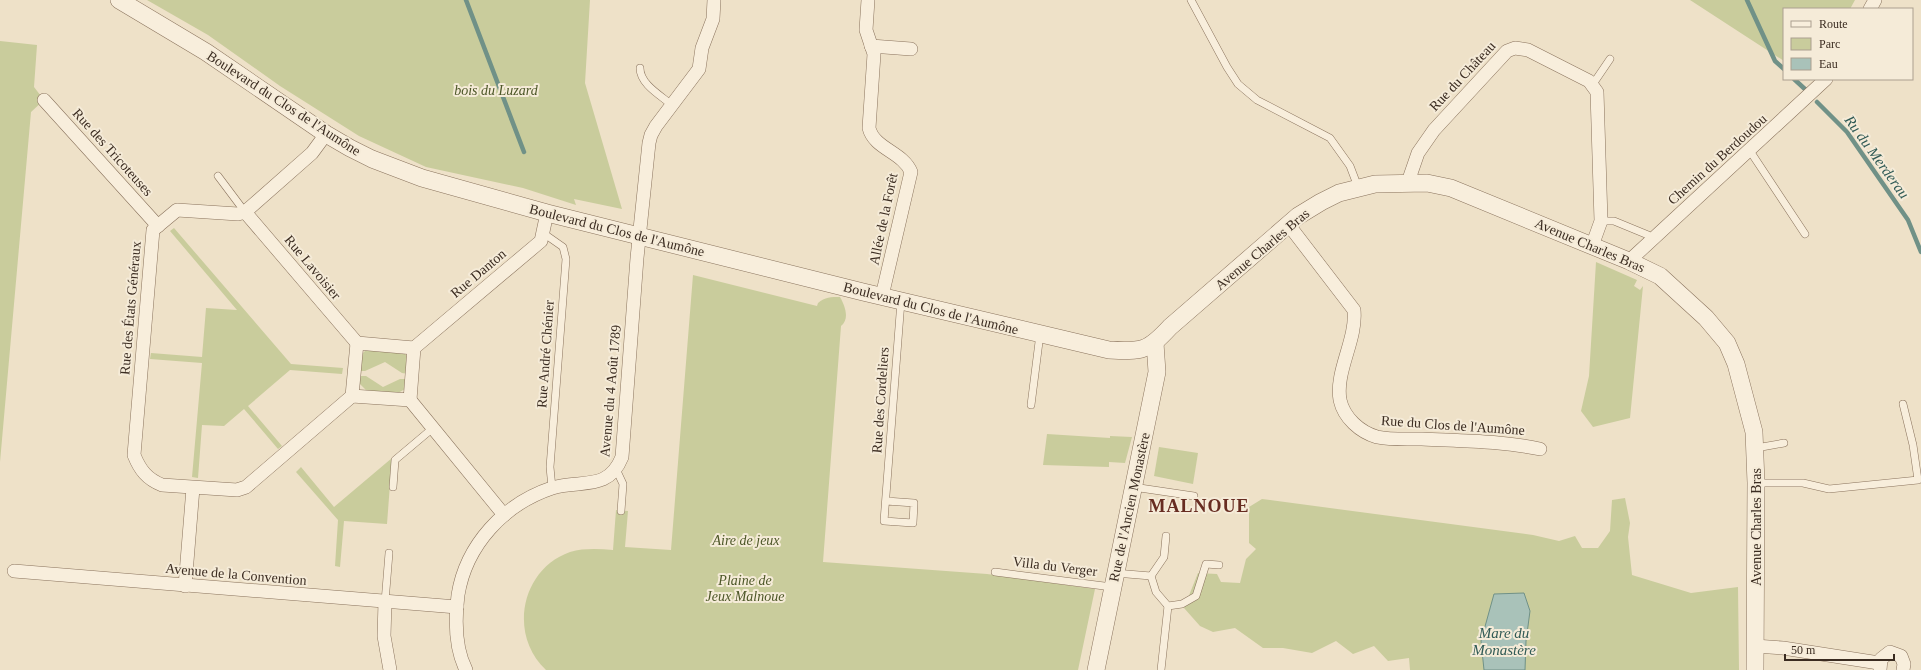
<svg xmlns="http://www.w3.org/2000/svg" width="1921" height="670" viewBox="0 0 1921 670" font-family="'Times New Roman',serif">
	<style>
		.green { fill: #c9cc9c }
		.water { fill: #a9c2b9; stroke: #709187 }
		.lines { fill: none; stroke-linecap: round; stroke-linejoin: round }
		.stream { stroke: #709187; stroke-width: 4.5 }
		.service-casing { stroke: #8a735d; stroke-width: 8 }
		.minor-casing { stroke: #8a735d; stroke-width: 14 }
		.tertiary-casing { stroke: #8a735d; stroke-width: 18 }
		.service { stroke: #f8eedc; stroke-width: 7 }
		.minor { stroke: #f8eedc; stroke-width: 13 }
		.tertiary { stroke: #f8eedc; stroke-width: 17 }
		.labels { text-anchor: middle; stroke-width: 4; stroke-linejoin: round; paint-order: stroke }
		.street-label { font-size: 14px; fill: #3b2c21; stroke: #f5ebd8 }
		.park-label { font-size: 14px; font-style: italic; fill: #4d5728; stroke: #f5ebd8 }
		.water-label { font-size: 15px; font-style: italic; fill: #305a55; stroke: #f5ebd8 }
		.district-label { font-size: 18px; font-weight: bold; letter-spacing: 1px; fill: #672c21; stroke: #f5ebd8 }
	</style>
	<rect width="100%" height="100%" fill="#eee1c8"/>
	<g class="green">
		<path d="M147,0H590L585,83L622,209L574,199L576,205L523,188L426,167L359,136L280,86L208,35Z"/>
		<path d="M1690,0H1855L1850,9H1784V61Z"/>
		<path d="M0,41L37,45L34,87L44,100L31,112L0,462Z"/>
		<path d="M174,228L291,364L343,368L342,374L290,370L248,406L282,446L278,449L244,409L224,426L202,425L198,478L192,477L202,363L150,359L151,353L202,357L206,308L237,310L170,231Z"/>
		<path d="M1596,262L1637,280L1634,286L1640,290L1643,286L1630,418L1593,427L1581,411L1589,376Z"/>
		<path d="M693,275L817,306L818,303C825,297 831,297 840,297C845,306 850,319 841,326L823,562L987,574L1095,589L1078,670H546C508,635 521,569 570,552C584,548 599,549 613,550L616,510L628,511L625,547L671,550Z"/>
		<path d="M366,350L404,353L408,357V374L402,373L385,362L365,371H360L362,354Z"/>
		<path d="M360,376H366L383,387L400,379H408L405,389L398,393L367,391L360,384Z"/>
		<path d="M1047,434L1110,438V436L1132,437L1125,463L1109,462V467L1043,465Z"/>
		<path d="M1159,447L1198,453L1193,484L1154,476Z"/>
		<path d="M392,458L387,524L344,521L340,567L335,566L338,520L296,472L301,467L334,507Z"/>
		<path d="M1625,498L1630,523L1628,537L1632,575L1691,593L1738,587L1739,670H1410L1409,658L1388,661L1374,646L1353,654L1336,641L1312,653L1283,648H1263L1235,628L1213,632L1200,626L1184,608L1198,573L1217,574L1221,582L1240,583L1246,559L1256,549L1249,543V507L1262,499L1533,535L1559,541L1575,536L1582,548H1598L1610,531L1612,500Z"/>
	</g>
	<path class="water" d="M1524,593L1530,611L1526,641L1525,670H1484L1481,641L1494,594Z"/>
	<g class="lines">
		<g class="stream">
			<path d="M466,0L524,152"/>
			<path d="M1747,0L1775,61L1784,69"/>
			<path d="M1794,79L1807,91"/>
			<path d="M1817,102L1847,132L1908,220L1921,252"/>
		</g>
		<g class="service-casing">
			<g id="service">
				<path d="M1191,0L1227,67L1238,84L1257,100L1330,138L1350,166L1358,187"/>
				<path d="M640,68C640,84 660,95 672,105"/>
				<path d="M1593,84L1610,59"/>
				<path d="M1750,151L1805,234"/>
				<path d="M218,176L245,212"/>
				<path d="M1601,221H1614L1648,235L1653,239"/>
				<path d="M543,233L563,247L566,259L550,467L552,488"/>
				<path d="M1031,405L1040,334"/>
				<path d="M1756,448L1784,443"/>
				<path d="M616,469L623,484L621,511"/>
				<path d="M1756,483H1803L1829,489L1918,480L1913,445L1903,404"/>
				<path d="M393,487L395,460L433,428"/>
				<path d="M1133,487L1194,496"/>
				<path d="M886,501L914,503L913,523L884,521L901,301"/>
				<path d="M1166,536L1164,557L1151,576L1156,592L1168,606L1182,604L1196,596L1206,564L1219,565"/>
				<path d="M995,572L1112,587"/>
				<path d="M1115,573L1151,576"/>
				<path d="M385,602L389,553"/>
				<path d="M1161,670L1168,606"/>
			</g>
		</g>
		<g class="minor-casing">
			<g id="minor">
				<path d="M868,0L866,30L874,54L869,128C874,149 903,152 911,172L882,296"/>
				<path d="M1870,9L1875,0"/>
				<path d="M871,46L911,49"/>
				<path d="M44,100L158,226"/>
				<path d="M326,134L312,153L245,212L238,214L177,210L153,230L134,455C140,470 147,479 162,485L237,490L246,487L352,396"/>
				<path d="M1408,182L1418,153L1434,130L1507,51L1515,48L1528,50L1589,81L1597,92L1601,221L1592,246"/>
				<path d="M245,212L357,343"/>
				<path d="M1288,224L1354,310C1357,340 1335,371 1340,400C1344,418 1360,432 1377,437C1391,440 1408,439 1422,439C1462,441 1502,441 1540,449"/>
				<path d="M1629,261L1826,79"/>
				<path d="M357,343L414,348L410,400L352,396Z"/>
				<path d="M414,348L541,241L547,213"/>
				<path d="M410,400L504,515"/>
				<path d="M14,571L457,607"/>
				<path d="M185,586L193,488"/>
				<path d="M385,602L384,636L390,670"/>
				<path d="M1755,646L1783,648L1879,663"/>
				<path d="M466,670C455,648 455,619 458,595C466,545 504,504 552,488C581,479 608,492 622,457L637,258L649,143L651,135L656,126L699,69L702,48L713,19L714,0"/>
				<path d="M1880,670L1881,659L1890,652L1901,656L1904,664L1903,670"/>
			</g>
		</g>
		<g class="tertiary-casing">
			<g id="tertiary">
				<path d="M119,0L206,52L326,134L350,148L372,159L422,178L547,213L863,292L1109,350C1142,352 1148,351 1170,327L1298,216L1321,202L1339,193L1375,184L1427,183L1451,188L1629,261L1660,276L1706,318L1727,343L1736,364L1754,432L1756,483L1755,670"/>
				<path d="M1096,670L1157,372L1155,343"/>
			</g>
		</g>
		<use href="#service" class="service"/>
		<use href="#minor" class="minor"/>
		<use href="#tertiary" class="tertiary"/>
	</g>
	<g class="labels">
		<g class="street-label">
			<text transform="translate(1462 76) rotate(-47)" y="5">Rue du Château</text>
			<text transform="translate(284 103) rotate(33)" y="5">Boulevard du Clos de l'Aumône</text>
			<text transform="translate(113 152) rotate(48)" y="5">Rue des Tricoteuses</text>
			<text transform="translate(1717 159) rotate(-42)" y="5">Chemin du Berdoudou</text>
			<text transform="translate(883 219) rotate(-78)" y="5">Allée de la Forêt</text>
			<text transform="translate(617 230) rotate(14)" y="5">Boulevard du Clos de l'Aumône</text>
			<text transform="translate(1590 245) rotate(23)" y="5">Avenue Charles Bras</text>
			<text transform="translate(1262 249) rotate(-40)" y="5">Avenue Charles Bras</text>
			<text transform="translate(313 267) rotate(50)" y="5">Rue Lavoisier</text>
			<text transform="translate(478 273) rotate(-40)" y="5">Rue Danton</text>
			<text transform="translate(130 308) rotate(-85)" y="5">Rue des États Généraux</text>
			<text transform="translate(931 308) rotate(14)" y="5">Boulevard du Clos de l'Aumône</text>
			<text transform="translate(545 354) rotate(-86)" y="5">Rue André Chénier</text>
			<text transform="translate(610 391) rotate(-85)" y="5">Avenue du 4 Août 1789</text>
			<text transform="translate(880 400) rotate(-86)" y="5">Rue des Cordeliers</text>
			<text transform="translate(1453 425) rotate(4)" y="5">Rue du Clos de l'Aumône</text>
			<text transform="translate(1129 507) rotate(-78)" y="5">Rue de l'Ancien Monastère</text>
			<text transform="translate(1756 527) rotate(-90)" y="5">Avenue Charles Bras</text>
			<text transform="translate(1055 566) rotate(7)" y="5">Villa du Verger</text>
			<text transform="translate(236 574) rotate(5)" y="5">Avenue de la Convention</text>
		</g>
		<g class="park-label">
			<text x="496" y="95">bois du Luzard</text>
			<text x="746" y="545">Aire de jeux</text>
			<text x="745" y="585">Plaine de<tspan x="745" dy="16">Jeux Malnoue</tspan></text>
		</g>
		<g class="water-label">
			<text transform="translate(1877 157) rotate(54)" y="5">Ru du Merderau</text>
			<text x="1504" y="638">Mare du<tspan x="1504" dy="17">Monastère</tspan></text>
		</g>
		<g class="district-label">
			<text x="1199" y="512">MALNOUE</text>
		</g>
	</g>
	<rect x="1783" y="8" width="130" height="72" fill="#f5ebd8" stroke="#ab9f8f"/>
	<rect x="1791" y="21" width="20" height="6" fill="#f8eedc" stroke="#ab9f8f"/>
	<text x="1819" y="28" font-size="12" fill="#3b2c21">Route</text>
	<rect x="1791" y="38" width="20" height="12" fill="#c9cc9c" stroke="#ab9f8f"/>
	<text x="1819" y="48" font-size="12" fill="#3b2c21">Parc</text>
	<rect x="1791" y="58" width="20" height="12" fill="#a9c2b9" stroke="#ab9f8f"/>
	<text x="1819" y="68" font-size="12" fill="#3b2c21">Eau</text>
	<path d="M1785 654v6h109v-6" fill="none" stroke="#3b2c21" stroke-width="2"/>
	<text x="1791" y="654" font-size="12" fill="#3b2c21" stroke="#f5ebd8" stroke-width="3" paint-order="stroke">50 m</text>
</svg>
